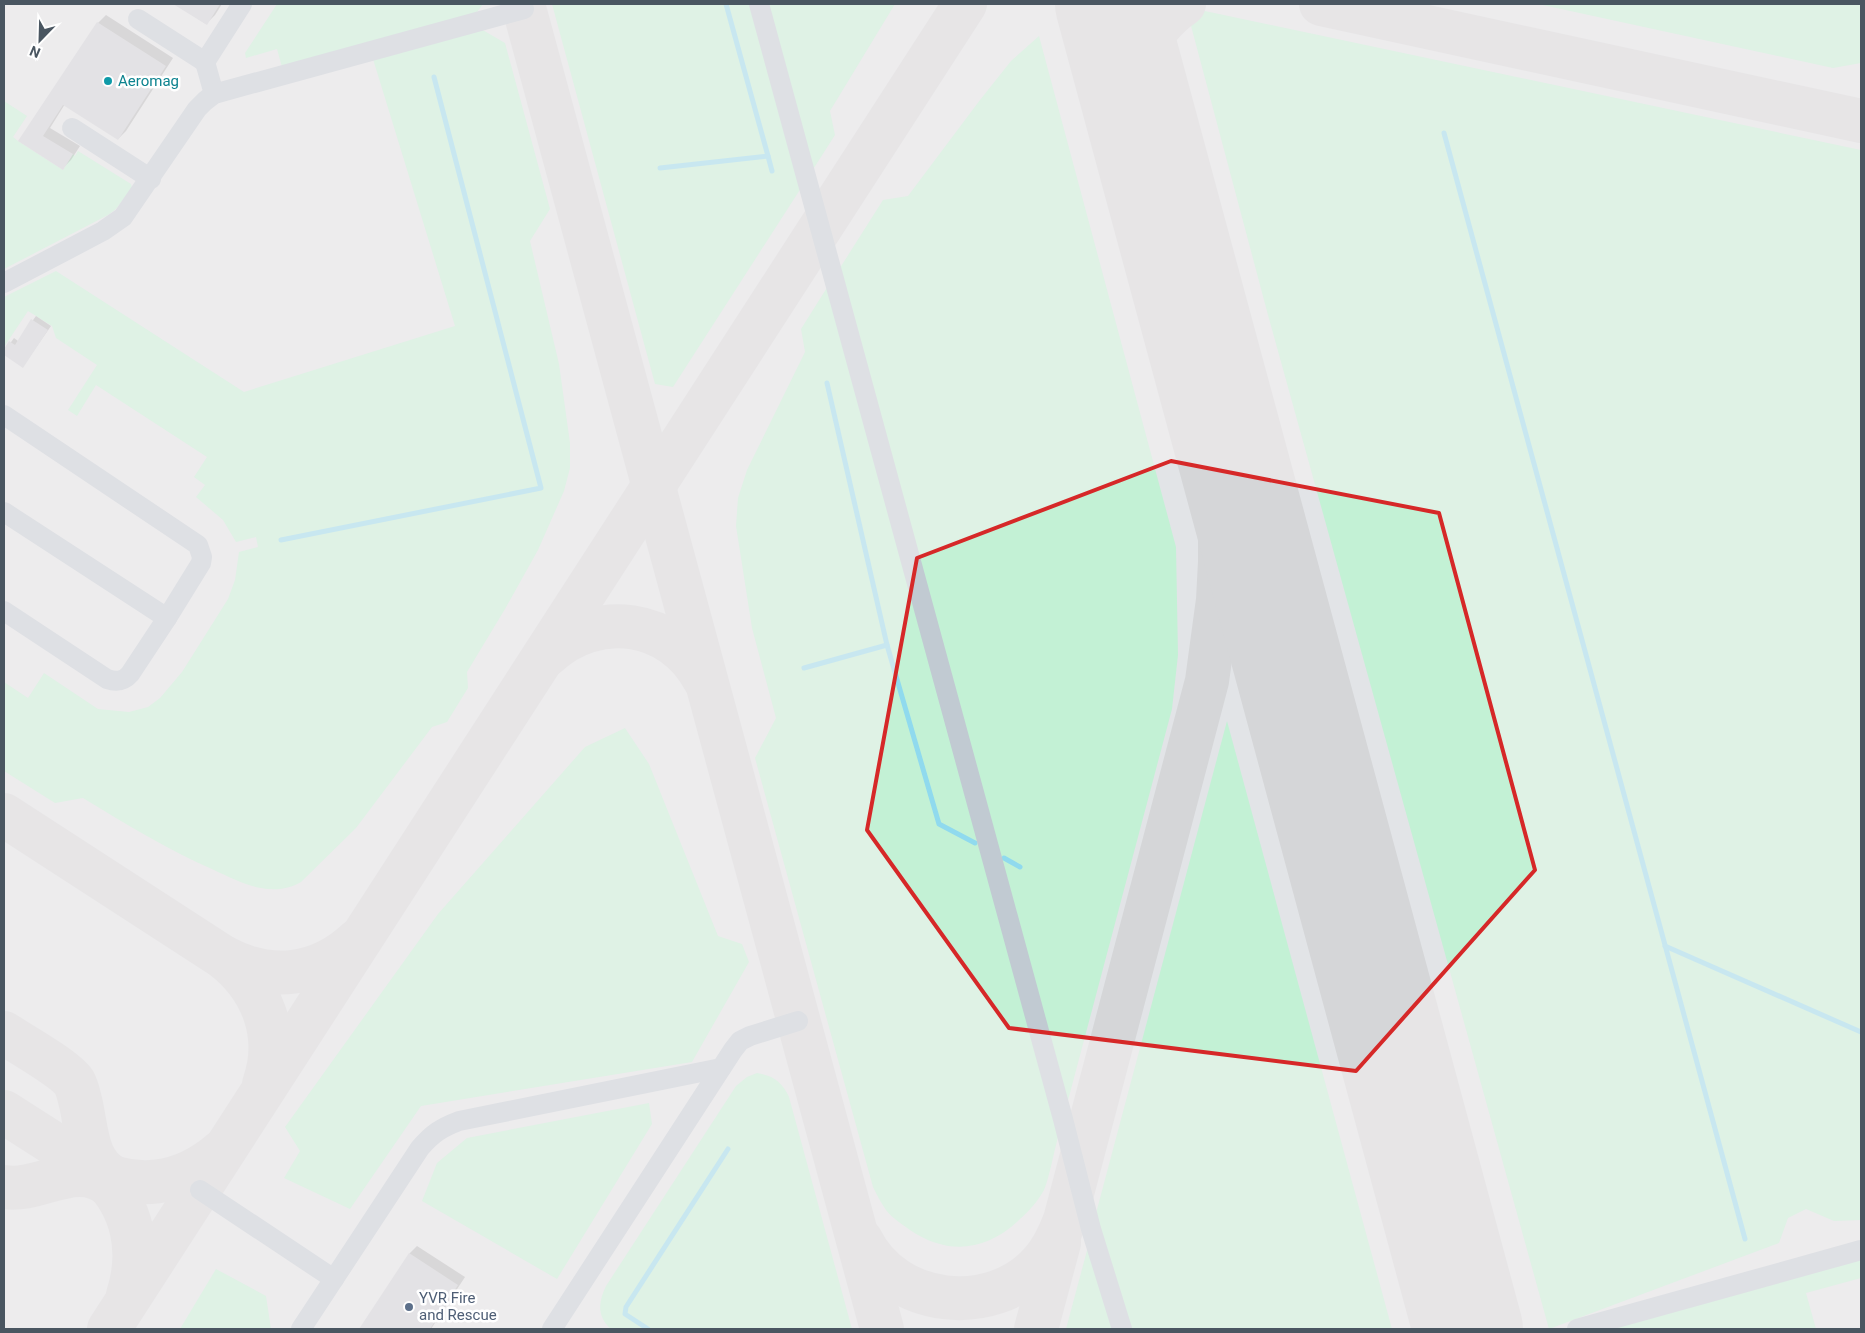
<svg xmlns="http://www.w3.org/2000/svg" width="1865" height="1333" viewBox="0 0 1865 1333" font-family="Roboto,sans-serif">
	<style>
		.airport { fill: #e2e4e7 }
		.green { fill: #c3f1d5 }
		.shadow { fill: #0003 }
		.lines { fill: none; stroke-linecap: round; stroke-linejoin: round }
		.stream { stroke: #90daee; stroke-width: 5 }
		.taxiway { stroke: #d5d6d8; stroke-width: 44 }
		.runway { stroke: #d5d6d8; stroke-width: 110 }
		.building { fill: #cdcfd5 }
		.minor { stroke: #c1cad2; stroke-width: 20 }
		.marked { fill: none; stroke: #d62828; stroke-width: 4; stroke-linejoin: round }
		.culture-dot { fill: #0f9aa8; stroke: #fff; stroke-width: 2 }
		.service-dot { fill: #5c6f8a; stroke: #fff; stroke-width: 2 }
		.labels { text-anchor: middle; stroke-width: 5; stroke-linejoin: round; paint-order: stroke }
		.culture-label { font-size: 15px; fill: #0d838f; stroke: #fff; text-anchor: start }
		.service-label { font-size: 15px; fill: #4e5e75; stroke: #fff; text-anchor: start }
	</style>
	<rect width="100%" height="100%" fill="#f5f3f3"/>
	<rect class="airport" x="4" y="4" width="1857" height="1325"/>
	<g class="green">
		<path d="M277,4H483L477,12L468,16L282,67L277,49L246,58L245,53Z"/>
		<path d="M552,4H753L803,185L673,387L655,384Z"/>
		<path d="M766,4H895L830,111L835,135L812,171Z"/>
		<path d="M1538,4H1861V63L1833,68Z"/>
		<path d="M1186,7L1861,150V1220L1834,1221L1806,1209L1788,1218L1779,1243L1549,1329L1268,315Z"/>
		<path d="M481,29L505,43L550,209L530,241L559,364L570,443V468L564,491L538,550L505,609L467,672L468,688L447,722L432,727L356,828L301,882C289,889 275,891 261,888C245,885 229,877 214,870C168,850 126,824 83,798L55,803L4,771V682L28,698L44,673L98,709L129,712L148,707L160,698L182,672L228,599L235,580L239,552L258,547L256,537L236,542L223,520L196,497L205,485L194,477L207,457L96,385L77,416L68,410L97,365L56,338L52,326L28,311L4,347V297L56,271L244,392L455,326L373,59Z"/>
		<path d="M1039,36L1176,547L1178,655L1172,709L1066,1108L838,271L883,200L908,196L980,100L1011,61Z"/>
		<path d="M4,101L27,116L13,137L18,141L63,170L73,154L75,156L78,151L131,184L132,188L116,209L108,215L4,269Z"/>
		<path d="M828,286L1059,1134C1054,1150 1050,1176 1044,1190C1038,1201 1029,1211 1020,1219C987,1251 948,1256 910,1230C902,1224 892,1218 886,1210C881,1203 877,1195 873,1187L755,758L776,718L752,628L736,526L738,498L747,470L805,352L801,329Z"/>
		<path d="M1227,721L1392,1329H1129L1095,1217Z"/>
		<path d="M625,728L649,764L718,936L742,944L749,962L692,1062L421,1106L350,1209L284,1178L300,1151L285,1127L438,914L585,747Z"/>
		<path d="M757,1073C774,1076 782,1082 789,1097L852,1329H611C597,1317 598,1302 606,1286L736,1086L747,1077Z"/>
		<path d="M649,1103L652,1124L557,1279L422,1201L437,1163L467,1138Z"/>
		<path d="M1089,1243L1115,1329H1066Z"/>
		<path d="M1861,1257V1278L1806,1293L1816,1329H1598Z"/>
		<path d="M216,1269L266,1296L271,1329H180Z"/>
	</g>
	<g class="shadow">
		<path d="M175,4H222L215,15L206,24Z"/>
		<path d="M106,15L173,58L126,131L118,139L65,104L50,128L80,146L71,160L63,168L20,141L98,23Z"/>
		<path d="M36,316L51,326L23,366L4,354V352L14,338L18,341Z"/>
		<path d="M417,1246L465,1277L431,1329H361L410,1253Z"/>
	</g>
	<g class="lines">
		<g class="stream">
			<path d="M1444,133L1745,1239"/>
			<path d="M768,156L772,171"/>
			<path d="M660,168L768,156L726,4"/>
			<path d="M827,383L887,645L939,824L975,843"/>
			<path d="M281,540L541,488L434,77"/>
			<path d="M804,668L887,645"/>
			<path d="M1004,858L1020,867"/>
			<path d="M1665,946L1861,1032"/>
			<path d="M648,1329L625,1314L626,1307L728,1149"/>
		</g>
		<g class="taxiway">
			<path d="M523,4L882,1329"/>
			<path d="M1102,4L1115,25"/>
			<path d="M1321,4L1861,121"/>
			<path d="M1143,127C1138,75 1136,37 1184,4"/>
			<path d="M547,655C596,609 672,619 704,679"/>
			<path d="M4,815L223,957C263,988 281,1036 264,1084"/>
			<path d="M223,957C270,982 319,977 358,940"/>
			<path d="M4,1033C21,1044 64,1068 74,1082C78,1089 79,1097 81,1104C87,1132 87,1165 115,1178"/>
			<path d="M4,1112C24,1125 45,1138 65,1151C77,1159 90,1166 100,1175C133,1207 142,1251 128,1295"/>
			<path d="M88,1166C134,1193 183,1185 222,1151"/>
			<path d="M4,1187C41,1193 76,1158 110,1186"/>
			<path d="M861,1240C894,1307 992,1318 1041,1263C1052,1251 1059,1236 1065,1220L1207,681L1218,600L1220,562V412"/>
			<path d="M109,1329L965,4"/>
			<path d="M1036,1329L1059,1243"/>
		</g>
		<path class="runway" d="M1110,4L1468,1329"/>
	</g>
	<g class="building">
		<path d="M173,4H220L207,25Z"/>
		<path d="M97,22L166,66L118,140L63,105L43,136L73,154L63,170L18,141Z"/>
		<path d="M31,319L48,330L23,368L4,355V349L9,341L15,345Z"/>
		<path d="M409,1253L458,1285L430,1329H359Z"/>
	</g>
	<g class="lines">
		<g class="minor">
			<path d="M759,4L1063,1119L1091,1229L1122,1329"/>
			<path d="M138,19L205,62"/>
			<path d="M214,94L205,62L242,4"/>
			<path d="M72,128L151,179"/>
			<path d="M4,283L103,231L123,217L197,109L205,101L214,94L524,9"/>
			<path d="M4,415L198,545L202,557L201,563L167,618"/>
			<path d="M4,512L167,618L130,674C123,682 116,682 107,679L4,611"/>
			<path d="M200,1190L334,1279"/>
			<path d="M301,1329L420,1148C433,1133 441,1128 459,1121L721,1068"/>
			<path d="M552,1329L733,1050L740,1041L750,1036L798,1021"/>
			<path d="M1577,1329L1861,1250"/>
		</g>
	</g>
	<path d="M0 0H1865V1333H0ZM1171,461L1439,513L1535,870L1356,1071L1009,1028L867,830L917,558Z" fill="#f5f3f3" fill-opacity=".55" fill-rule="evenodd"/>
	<path class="marked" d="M1171,461L1439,513L1535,870L1356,1071L1009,1028L867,830L917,558Z"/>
	<circle class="culture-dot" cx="108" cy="81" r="5"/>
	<circle class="service-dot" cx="409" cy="1307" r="5"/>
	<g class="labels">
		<g class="culture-label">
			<text x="118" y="86">Aeromag</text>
		</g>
		<g class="service-label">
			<text x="419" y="1303">YVR Fire<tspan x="419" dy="17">and Rescue</tspan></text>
		</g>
	</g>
	<rect width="1865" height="1333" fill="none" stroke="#4a5661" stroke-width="10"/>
	<g transform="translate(40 40) rotate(203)" stroke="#ffffff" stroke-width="4" paint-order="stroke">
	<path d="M0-4L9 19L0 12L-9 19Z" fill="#4a5661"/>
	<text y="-8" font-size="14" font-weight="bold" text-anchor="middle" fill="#4a5661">N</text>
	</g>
</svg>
